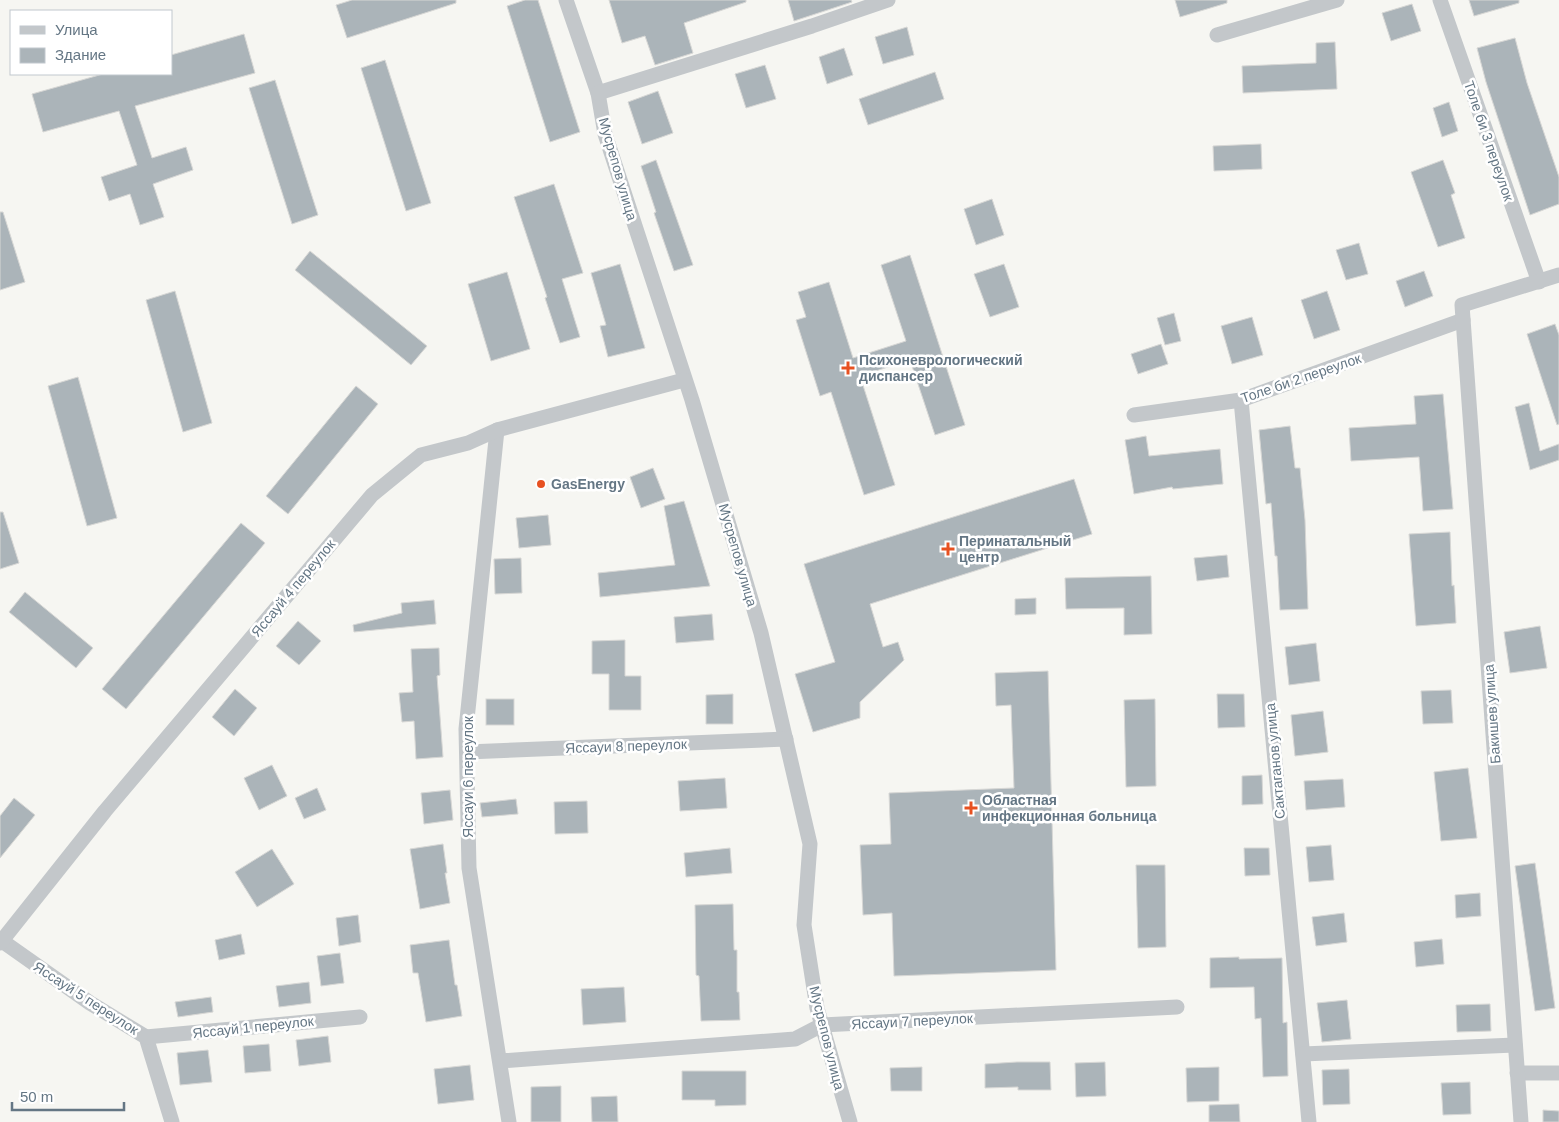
<svg xmlns="http://www.w3.org/2000/svg" width="1559" height="1122" viewBox="0 0 1559 1122" font-family="Arial,sans-serif">
	<style>
		.building { fill: #abb4b9; stroke: #d7d7d5 }
		.lines { fill: none; stroke-linecap: round; stroke-linejoin: round }
		.minor { stroke: #c3c7ca; stroke-width: 15 }
		.poi-dot { fill: #e75121; stroke: #fff; stroke-width: 2 }
		.labels { text-anchor: middle; stroke-width: 5; stroke-linejoin: round; paint-order: stroke }
		.street-label { font-size: 14px; fill: #647684; stroke: #fff }
		.poi-label { font-size: 14px; font-weight: bold; fill: #647684; stroke: #fff; text-anchor: start }
	</style>
	<rect width="100%" height="100%" fill="#f6f6f2"/>
	<g class="building">
		<path d="M352,0H456V3L347,38L336,5Z"/>
		<path d="M525,0H538L580,132L550,142L507,6Z"/>
		<path d="M609,0H746V2L684,23L693,53L655,65L645,36L622,43Z"/>
		<path d="M788,0H851L852,2L794,21Z"/>
		<path d="M1175,0H1227V3L1180,17Z"/>
		<path d="M1469,0H1519V3L1474,16Z"/>
		<path d="M1412,4L1421,31L1391,41L1382,13Z"/>
		<path d="M907,27L914,55L883,64L875,37Z"/>
		<path d="M244,34L255,73L135,106L152,158L186,147L193,170L153,184L164,217L140,225L130,194L109,201L101,177L137,165L119,111L43,132L32,94L103,74H171V55Z"/>
		<path d="M1515,38L1527,83L1559,177V204L1530,215L1486,82L1477,48Z"/>
		<path d="M1335,42L1337,89L1243,93L1242,66L1316,63V43Z"/>
		<path d="M844,48L853,75L827,84L819,57Z"/>
		<path d="M385,60L431,203L406,211L361,68Z"/>
		<path d="M765,65L776,99L746,108L735,74Z"/>
		<path d="M935,72L944,99L868,125L859,99Z"/>
		<path d="M275,80L318,215L292,224L249,88Z"/>
		<path d="M658,91L673,133L642,144L628,102Z"/>
		<path d="M1449,102L1458,131L1442,137L1433,108Z"/>
		<path d="M1261,144L1262,169L1214,171L1213,146Z"/>
		<path d="M656,160L693,265L674,271L654,213L656,212L641,166Z"/>
		<path d="M1443,160L1455,193L1451,195L1465,238L1438,247L1411,172Z"/>
		<path d="M554,184L583,273L562,279L580,337L560,343L545,298L547,297L514,197Z"/>
		<path d="M992,199L1004,235L976,245L964,209Z"/>
		<path d="M0,212H3L25,282L0,290Z"/>
		<path d="M1359,243L1368,274L1346,280L1336,250Z"/>
		<path d="M310,251L427,346L411,365L295,270Z"/>
		<path d="M910,255L965,425L935,435L910,360L860,376L895,485L864,495L831,392L820,396L796,320L806,317L798,292L829,282L853,358L906,341L881,265Z"/>
		<path d="M620,264L645,348L608,357L600,326L606,325L591,273Z"/>
		<path d="M1004,264L1019,307L990,317L974,274Z"/>
		<path d="M1424,271L1433,296L1405,307L1396,281Z"/>
		<path d="M507,272L530,349L491,361L468,284Z"/>
		<path d="M175,291L212,423L183,432L146,300Z"/>
		<path d="M1327,291L1340,330L1314,339L1301,300Z"/>
		<path d="M1174,313L1181,341L1165,345L1157,318Z"/>
		<path d="M1252,317L1263,355L1232,364L1221,326Z"/>
		<path d="M1555,324L1559,335V424L1557,425L1527,334Z"/>
		<path d="M1161,344L1168,364L1138,374L1131,354Z"/>
		<path d="M78,377L117,518L87,526L48,386Z"/>
		<path d="M356,386L378,404L288,514L266,496Z"/>
		<path d="M1443,394L1453,509L1423,511L1419,457L1351,461L1349,428L1416,424L1414,396Z"/>
		<path d="M1529,403L1540,451L1559,444V460L1530,470L1515,407Z"/>
		<path d="M1290,426L1295,468H1300L1305,520L1308,609L1280,610L1277,556H1275L1271,503L1266,504L1259,430Z"/>
		<path d="M1146,436L1149,456L1220,449L1223,484L1173,489L1172,487L1134,494L1125,440Z"/>
		<path d="M653,468L665,499L641,508L630,477Z"/>
		<path d="M1074,479L1092,534L870,604L883,647L898,642L904,660L860,702V718L813,732L795,674L835,662L804,564Z"/>
		<path d="M684,501L710,586L600,597L598,573L675,565L664,506Z"/>
		<path d="M0,512H3L19,563L0,569Z"/>
		<path d="M548,515L551,545L519,548L516,518Z"/>
		<path d="M241,523L265,543L126,709L102,689Z"/>
		<path d="M1450,532L1452,586L1454,585L1456,623L1416,626L1409,534Z"/>
		<path d="M1227,555L1229,577L1197,581L1194,558Z"/>
		<path d="M521,558L522,593L495,594L494,559Z"/>
		<path d="M1151,576L1152,634L1124,635V608L1066,609L1065,578Z"/>
		<path d="M25,592L93,648L76,668L9,612Z"/>
		<path d="M1036,598V614L1015,615V599Z"/>
		<path d="M434,600L436,624L354,632L353,625L402,613L401,603Z"/>
		<path d="M712,614L714,640L676,643L674,617Z"/>
		<path d="M298,621L321,641L299,665L276,646Z"/>
		<path d="M1540,626L1547,668L1510,673L1504,632Z"/>
		<path d="M625,640V676H641V710H609V674H592V641Z"/>
		<path d="M1316,643L1320,681L1289,685L1285,647Z"/>
		<path d="M439,648L440,675L437,676L443,757L416,759L414,721L402,722L399,693L413,692L411,649Z"/>
		<path d="M1048,671L1056,970L894,976L892,913L863,915L860,845L891,844L889,793L1014,788L1011,705L996,706L995,673Z"/>
		<path d="M235,689L257,708L234,736L212,717Z"/>
		<path d="M1451,690L1453,723L1423,724L1421,691Z"/>
		<path d="M733,694V724H706V695Z"/>
		<path d="M1217,694H1244L1245,727L1218,728Z"/>
		<rect x="486" y="699" width="28" height="26"/>
		<path d="M1155,699L1156,786L1126,787L1124,700Z"/>
		<path d="M1323,711L1328,752L1295,756L1291,715Z"/>
		<path d="M272,765L287,796L259,810L244,778Z"/>
		<path d="M1468,768L1477,838L1441,841L1434,772Z"/>
		<path d="M1262,775L1263,804L1242,805V776Z"/>
		<path d="M725,778L727,808L680,811L678,781Z"/>
		<path d="M1343,779L1345,807L1306,810L1304,781Z"/>
		<path d="M317,788L326,810L304,819L295,798Z"/>
		<path d="M450,790L453,820L424,824L421,793Z"/>
		<path d="M14,798L35,815L0,858V816Z"/>
		<path d="M516,799L518,814L482,817L480,803Z"/>
		<path d="M587,801L588,833L555,834L554,802Z"/>
		<path d="M443,844L447,873H445L450,903L420,909L410,849Z"/>
		<path d="M1331,845L1334,880L1309,882L1306,847Z"/>
		<path d="M730,848L732,873L686,877L684,853Z"/>
		<path d="M1244,848H1269L1270,875L1245,876Z"/>
		<path d="M272,849L294,884L257,907L235,872Z"/>
		<path d="M1535,863L1555,1008L1535,1011L1515,866Z"/>
		<path d="M1136,865H1165L1166,947L1138,948Z"/>
		<path d="M1480,893L1481,916L1456,918L1455,895Z"/>
		<path d="M733,904L734,950H737V992H739L740,1020L701,1021L699,976L696,975L695,905Z"/>
		<path d="M1344,913L1347,942L1316,946L1312,917Z"/>
		<path d="M358,915L361,942L339,946L336,918Z"/>
		<path d="M241,934L245,954L219,960L215,940Z"/>
		<path d="M1442,939L1444,964L1416,967L1414,942Z"/>
		<path d="M449,940L455,985H457L462,1016L426,1022L418,973H413L410,945Z"/>
		<path d="M340,953L344,983L321,986L317,956Z"/>
		<path d="M1239,957V959L1282,958L1283,1023L1287,1022L1288,1076L1263,1077L1261,1018L1255,1019L1254,987L1210,988V958Z"/>
		<path d="M309,982L311,1003L279,1007L276,986Z"/>
		<path d="M624,987L626,1022L583,1025L581,989Z"/>
		<path d="M211,997L213,1012L178,1017L175,1002Z"/>
		<path d="M1347,1000L1351,1039L1322,1042L1317,1003Z"/>
		<path d="M1490,1004L1491,1031L1457,1032L1456,1005Z"/>
		<path d="M328,1036L331,1062L299,1066L296,1040Z"/>
		<path d="M269,1044L271,1071L245,1073L243,1046Z"/>
		<path d="M208,1050L212,1082L180,1085L177,1053Z"/>
		<path d="M1017,1062H1050L1051,1090H1018V1087L985,1088V1064Z"/>
		<path d="M1105,1062L1106,1096L1076,1097L1075,1063Z"/>
		<path d="M470,1065L474,1100L438,1104L434,1069Z"/>
		<path d="M922,1067V1091H891L890,1068Z"/>
		<path d="M1219,1067V1101L1187,1102L1186,1068Z"/>
		<path d="M1349,1069L1350,1104L1323,1105L1322,1070Z"/>
		<path d="M682,1071H746V1105L715,1106V1100H682Z"/>
		<path d="M1470,1082L1471,1114L1443,1115L1441,1083Z"/>
		<path d="M561,1086V1122H531V1087Z"/>
		<path d="M617,1096L618,1122H592L591,1097Z"/>
		<path d="M1239,1104L1240,1122H1209V1105Z"/>
		<path d="M1543,1110L1559,1111V1122H1543Z"/>
	</g>
	<g class="lines">
		<g class="minor">
			<path d="M566,0L598,93L605,134L692,400L761,633L810,844L804,925L817,1008L850,1122"/>
			<path d="M1440,0L1539,282"/>
			<path d="M1217,35L1337,0"/>
			<path d="M598,93L812,26L888,0"/>
			<path d="M1241,400L1309,1122"/>
			<path d="M1134,415L1241,400L1463,320"/>
			<path d="M497,430L466,729L469,868L509,1122"/>
			<path d="M467,752L786,739"/>
			<path d="M2,941L90,1003L146,1037L172,1122"/>
			<path d="M0,943L105,811L372,495L421,455L468,443L497,430L684,380"/>
			<path d="M146,1037L360,1017"/>
			<path d="M1303,1054L1515,1045"/>
			<path d="M501,1061L795,1039L822,1025L1177,1007"/>
			<path d="M1517,1073H1559"/>
			<path d="M1521,1122L1462,305L1559,275"/>
		</g>
	</g>
	<g class="poi-dot">
		<path d="M845.5 360.5h5v5h5v5h-5v5h-5v-5h-5v-5h5z"/>
		<circle cx="541" cy="484" r="5"/>
		<path d="M945.5 541.5h5v5h5v5h-5v5h-5v-5h-5v-5h5z"/>
		<path d="M968.5 800.5h5v5h5v5h-5v5h-5v-5h-5v-5h5z"/>
	</g>
	<g class="labels">
		<g class="street-label">
			<text transform="translate(1489 141) rotate(71)" y="5">Толе би 3 переулок</text>
			<text transform="translate(618 169) rotate(74)" y="5">Мусрепов улица</text>
			<text transform="translate(1301 378) rotate(-19)" y="5">Толе би 2 переулок</text>
			<text transform="translate(738 555) rotate(74)" y="5">Мусрепов улица</text>
			<text transform="translate(293 588) rotate(-50)" y="5">Яссауй 4 переулок</text>
			<text transform="translate(1492 714) rotate(-94)" y="5">Бакишев улица</text>
			<text transform="translate(626 746) rotate(-2)" y="5">Яссауи 8 переулок</text>
			<text transform="translate(1275 761) rotate(-95)" y="5">Сактаганов улица</text>
			<text transform="translate(468 777) rotate(-90)" y="5">Яссауи 6 переулок</text>
			<text transform="translate(86 998) rotate(33)" y="5">Яссауй 5 переулок</text>
			<text transform="translate(912 1021) rotate(-3)" y="5">Яссауи 7 переулок</text>
			<text transform="translate(253 1027) rotate(-6)" y="5">Яссауй 1 переулок</text>
			<text transform="translate(827 1038) rotate(76)" y="5">Мусрепов улица</text>
		</g>
		<g class="poi-label">
			<text x="859" y="365">Психоневрологический<tspan x="859" dy="16">диспансер</tspan></text>
			<text x="551" y="489">GasEnergy</text>
			<text x="959" y="546">Перинатальный<tspan x="959" dy="16">центр</tspan></text>
			<text x="982" y="805">Областная<tspan x="982" dy="16">инфекционная больница</tspan></text>
		</g>
	</g>
	<rect x="10" y="10" width="162" height="65" fill="#ffffff" stroke="#c1c8ce"/>
	<rect x="20" y="26" width="25" height="8" fill="#c3c7ca" stroke="#c1c8ce"/>
	<text x="55" y="35" font-size="15" fill="#647684">Улица</text>
	<rect x="20" y="48" width="25" height="15" fill="#abb4b9" stroke="#c1c8ce"/>
	<text x="55" y="60" font-size="15" fill="#647684">Здание</text>
	<path d="M12 1102v8h112v-8" fill="none" stroke="#647684" stroke-width="2.5"/>
	<text x="20" y="1102" font-size="15" fill="#647684" stroke="#ffffff" stroke-width="4" paint-order="stroke">50 m</text>
</svg>
